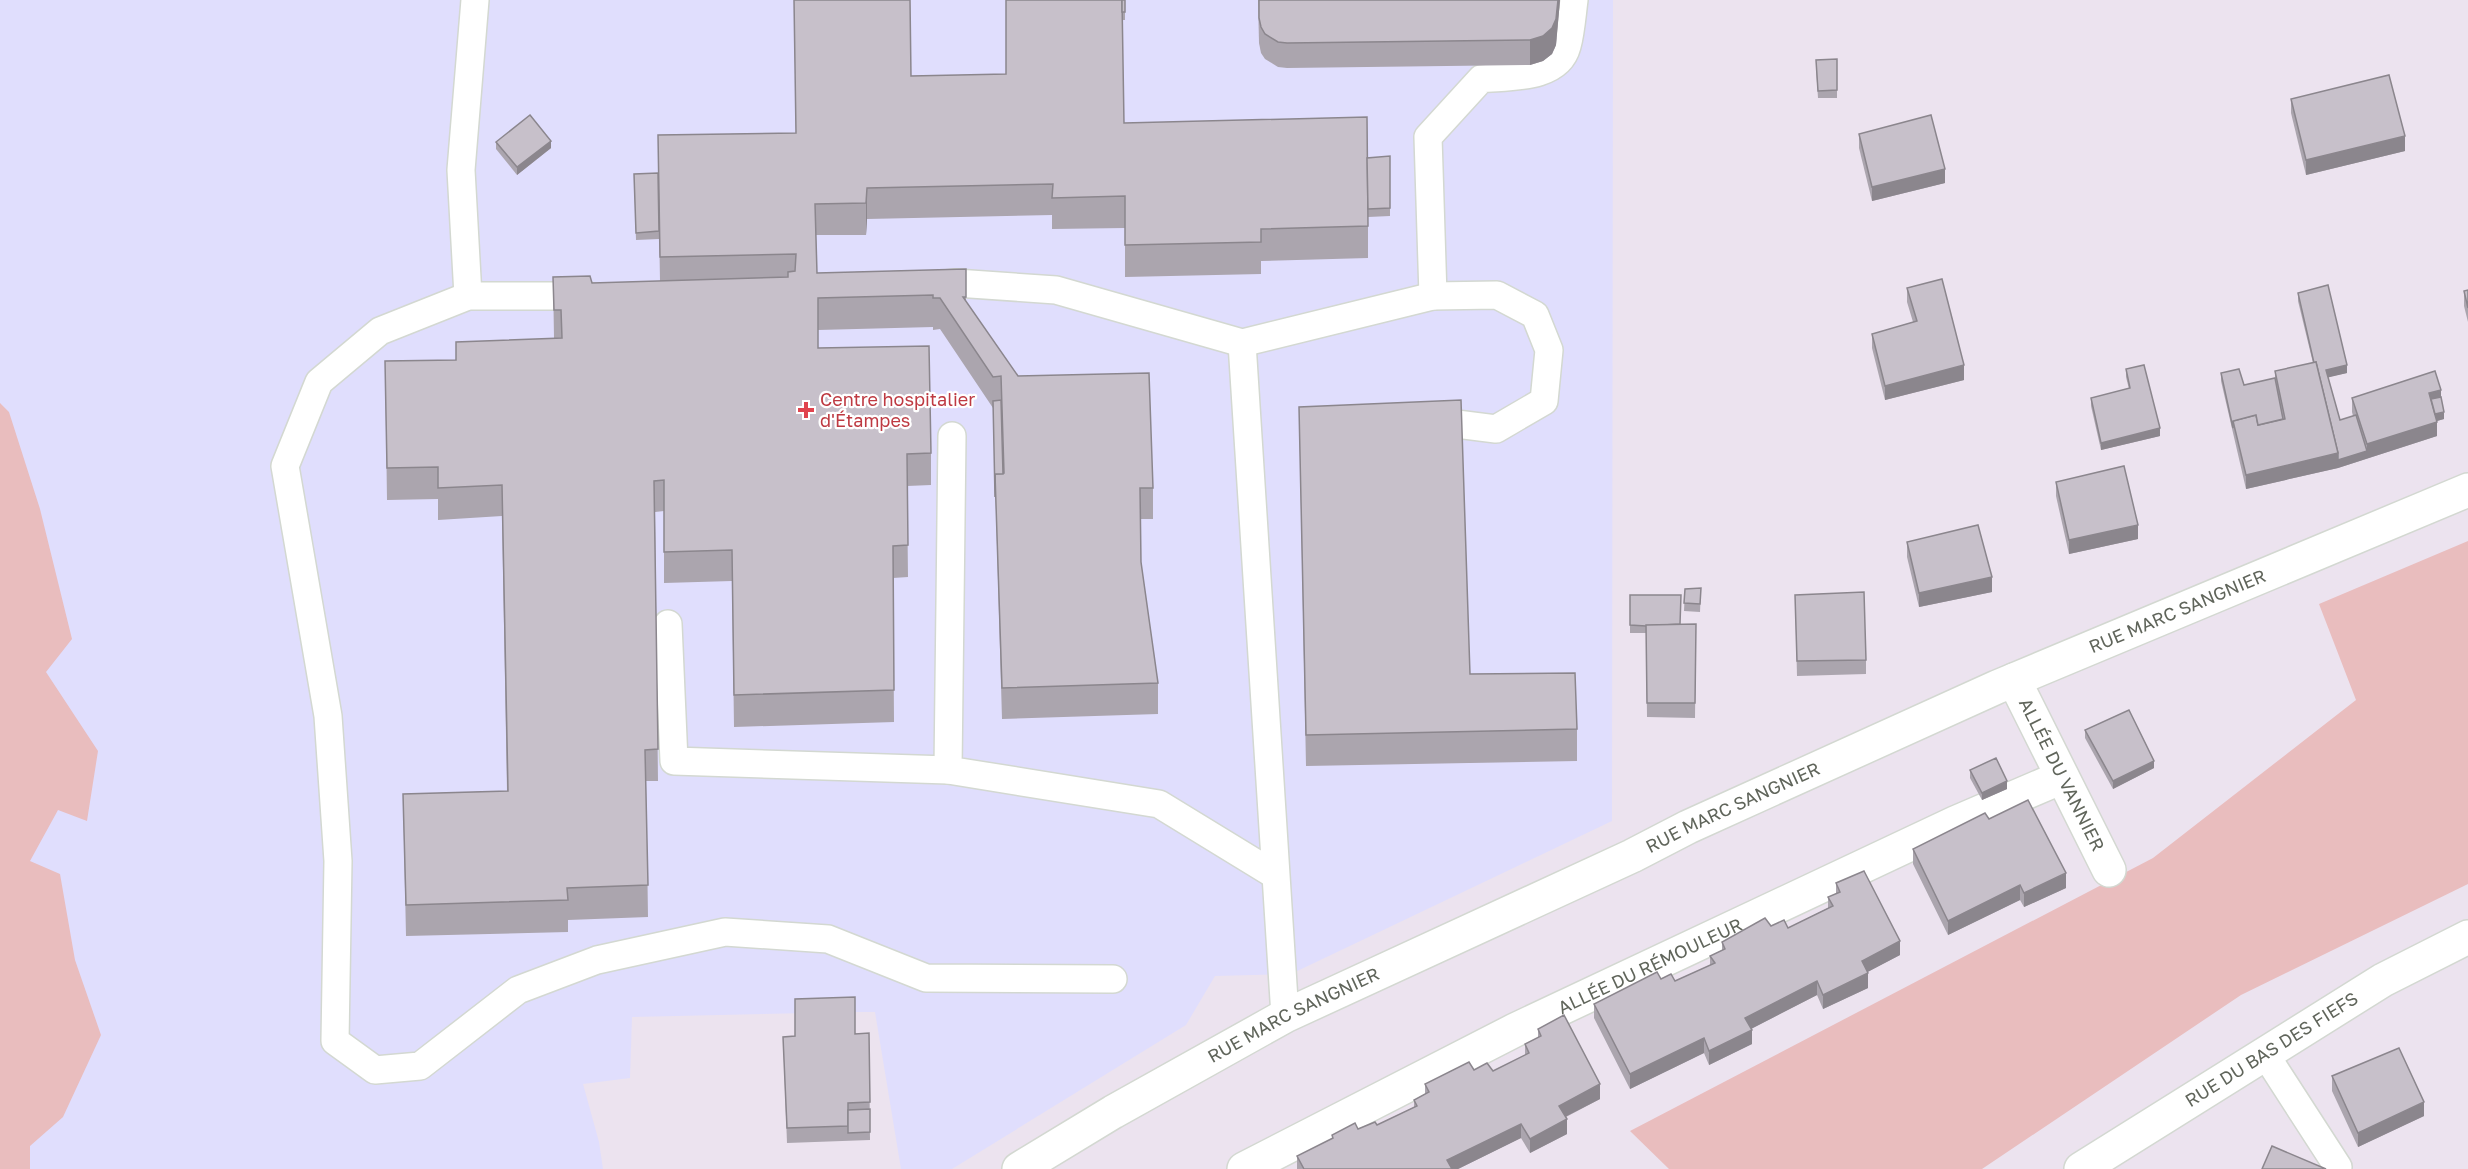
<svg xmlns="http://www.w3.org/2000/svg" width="2468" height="1169" viewBox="0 0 2468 1169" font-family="'Golos Text',sans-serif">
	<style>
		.medical { fill: #e0defd }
		.green { fill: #e9bdbe }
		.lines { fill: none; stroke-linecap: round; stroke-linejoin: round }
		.service-casing { stroke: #d3d8d1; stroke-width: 30 }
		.minor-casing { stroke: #d3d8d1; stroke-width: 36 }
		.tertiary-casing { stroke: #d3d8d1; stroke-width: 36 }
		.service { stroke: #fff; stroke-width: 27 }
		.minor { stroke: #fff; stroke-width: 33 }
		.tertiary { stroke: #fff; stroke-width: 33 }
		.wall { fill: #aba5ae }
		.shaded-wall { fill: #8b868d }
		.building { fill: #c7c0ca; stroke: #8b868d; stroke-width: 1.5 }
		.health-dot { fill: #e0444e; stroke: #fff; stroke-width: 2 }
		.labels { text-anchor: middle; stroke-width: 4.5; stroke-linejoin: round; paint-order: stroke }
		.health-label { font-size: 18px; fill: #be3a42; stroke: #fff; text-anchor: start }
		.street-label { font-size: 18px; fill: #60655b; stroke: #fff }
	</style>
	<rect width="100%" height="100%" fill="#ece3ef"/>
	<path class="medical" d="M0,0H1613L1612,821L1291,974L1215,976L1186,1025L952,1169H901L875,1012H855L632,1017L630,1078L583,1084L599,1142L603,1169H0Z"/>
	<g class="green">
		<path d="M0,403L9,412L40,509L72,639L46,672L98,751L87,821L58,810L30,861L60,874L75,960L101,1035L63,1117L30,1146V1169H0Z"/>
		<path d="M2468,541V884L2241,995L1982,1169H1669L1630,1131L2153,858L2356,700L2319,604Z"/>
	</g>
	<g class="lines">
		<g class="service-casing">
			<g id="service">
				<path d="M929,286L956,283L1056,290L1242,343L1433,296L1497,295L1535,315L1549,350L1544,401L1496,429L1425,420"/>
				<path d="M468,296L461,170L475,0"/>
				<path d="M588,296H468L380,331L319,382L285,466L328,716L338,861L335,1041L375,1070L420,1066L518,990L597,960L725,932L828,939L926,978L1113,979"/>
				<path d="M1433,296L1428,137L1481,79C1508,76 1558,80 1567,46C1571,32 1572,15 1574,0"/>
				<path d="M1242,343L1285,1016"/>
				<path d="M952,436L948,770L1159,804L1275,875"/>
				<path d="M668,624L674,761L948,770"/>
				<path d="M2265,1054L2338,1167"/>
			</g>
		</g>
		<g class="minor-casing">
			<g id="minor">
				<path id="s1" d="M2014,680L2109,870"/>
				<path id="s2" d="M1244,1169L1515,1030L1955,823L2062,777"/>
				<path id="s3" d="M2081,1169L2383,980L2468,937"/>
			</g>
		</g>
		<g class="tertiary-casing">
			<g id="tertiary">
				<path id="s4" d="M1019,1169L1113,1112L1285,1016L1632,856L1688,827L1997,687L2468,490"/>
			</g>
		</g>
		<use href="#service" class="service"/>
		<use href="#minor" class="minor"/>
		<use href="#tertiary" class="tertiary"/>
	</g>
	<g class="wall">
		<path d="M794,0L911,76L1006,74L1125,0V20H1122L1124,123L1367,161L1390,156V216L1368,217V194V258L1261,261V274L1125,277V228L1052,229V215L867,219L866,235H816L817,273L966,269V302L1018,376L1153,488V519H1140L1141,562L1158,683V714L1002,719L993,408L940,329L933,330V327L818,330V348L931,453V485L907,486L908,577L893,578L894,722L734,727L732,581L664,583V511L655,512L658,781H646L648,917L568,920V932L406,936L403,794L507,791L502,516L438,520V499L387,500L385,361L456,360L554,338L553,277L592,283L660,281L659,222V239L636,240L634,174L658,173V135L796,133Z"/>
		<path d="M1258,0H1560L1556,45L1552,54L1543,61L1530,65L1287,68L1278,67L1265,59L1261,53L1259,43Z"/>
		<path d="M1837,59V98H1818L1816,67Z"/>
		<path d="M2291,99L2405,151L2306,175L2291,113Z"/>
		<path d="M1859,134L1945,183L1872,201L1859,148Z"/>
		<path d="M496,142L551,148L517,175L496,149Z"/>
		<path d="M1907,288L1964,380L1885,400L1872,348V334L1913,322L1907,302Z"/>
		<path d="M2468,290V322L2464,306V291Z"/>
		<path d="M2298,293L2347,373L2328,377L2340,420L2353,416L2352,412V398L2441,397L2444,419L2437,421V436L2338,468L2246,489L2221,381V373L2244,385L2275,378V371L2313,363L2298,301Z"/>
		<path d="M2126,369L2160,436L2101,450L2091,406V398L2129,389L2126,377Z"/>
		<path d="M1299,407L1470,674L1577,729V761L1306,766Z"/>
		<path d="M2056,482L2138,539L2069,554L2056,496Z"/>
		<path d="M1907,542L1992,592L1919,607L1907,557Z"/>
		<path d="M1701,588L1700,612L1684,611L1685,589Z"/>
		<path d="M1630,595L1681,624H1696L1695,718L1647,717L1646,633H1630Z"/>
		<path d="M1795,595L1866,660V674L1797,676Z"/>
		<path d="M2085,730L2154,768L2113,789L2085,738Z"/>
		<path d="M1970,770L2007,789L1982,800L1970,778Z"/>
		<path d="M1989,819L2066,888L2024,907L2020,900L1948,935L1913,864V849Z"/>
		<path d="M1836,883L1900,955L1867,972L1868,988L1823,1009L1817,995L1751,1029L1752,1044L1709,1065L1704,1053L1630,1089L1594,1018V1004L1661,979L1675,981L1710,965V956L1722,950V942L1771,926L1788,928L1828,908V897L1836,894Z"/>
		<path d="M1538,1029L1600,1099L1566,1117L1567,1134L1530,1153L1521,1138L1458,1169H1297V1156L1332,1139V1135L1377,1125L1414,1107V1100L1425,1094V1084L1474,1070L1493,1071L1525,1055V1044L1538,1038Z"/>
		<path d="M869,1033L870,1140L787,1143L783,1037Z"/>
		<path d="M2332,1076L2424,1116L2358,1147L2332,1091Z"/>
	</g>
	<g class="shaded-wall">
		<path d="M1558,0H1560L1556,45L1552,54L1543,61L1530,65V40Z"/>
		<path d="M2405,136V151L2306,175V160Z"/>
		<path d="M551,141V148L517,175V167Z"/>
		<path d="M1945,169V183L1872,201V187Z"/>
		<path d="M867,188V219L866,235V203Z"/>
		<path d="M1964,365V380L1885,400V386Z"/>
		<path d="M2347,365V373L2326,378V370Z"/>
		<path d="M2441,390V404L2431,407L2429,393Z"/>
		<path d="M2444,412V419L2433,422V415Z"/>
		<path d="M2437,422V436L2338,468L2246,489V475L2338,453L2367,451V444Z"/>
		<path d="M2160,428V436L2101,450V443Z"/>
		<path d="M2138,525V539L2069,554V540Z"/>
		<path d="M1992,577V592L1919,607V593Z"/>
		<path d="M2154,761V768L2113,789V781Z"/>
		<path d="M2007,781V789L1982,800V793Z"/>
		<path d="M2066,873V888L2024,907V893Z"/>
		<path d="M2020,885V900L1948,935V921Z"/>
		<path d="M1900,941V955L1862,975V961Z"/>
		<path d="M1868,973V988L1823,1009V995Z"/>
		<path d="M1817,981V995L1745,1032V1018Z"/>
		<path d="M1752,1030V1044L1709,1065V1051Z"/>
		<path d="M1704,1038V1053L1630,1089V1074Z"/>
		<path d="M1600,1084V1099L1559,1120V1106Z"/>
		<path d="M2424,1102V1116L2358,1147V1133Z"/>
		<path d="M1567,1119V1134L1530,1153V1139Z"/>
		<path d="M1521,1124V1138L1458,1169H1447V1160Z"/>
	</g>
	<g class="building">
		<path d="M794,0H910L911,76L1006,74V0H1122L1124,123L1367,117L1368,226L1261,229V242L1125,245V196L1052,198L1053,184L867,188L866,203L815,204L817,273L966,269V297H963L1018,376L1149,373L1153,488H1140L1141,562L1158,683L1002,688L995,474L1004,473L1001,376L993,377L940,298H933V295L818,298V348L929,346L931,453L907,454L908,545L893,546L894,690L734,695L732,550L664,552V480L654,481L658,749L645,750L648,885L567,888L568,900L406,905L403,794L508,791L502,485L438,488V467L387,468L385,361L456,360V342L562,338L561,310H554L553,277L590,276L592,283L788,277V272L795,271L796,254L660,257L658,135L796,133Z"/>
		<rect x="1122" y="0" width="3" height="12"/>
		<path d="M1259,0H1558L1556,19L1552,28L1543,36L1530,40L1287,43L1278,42L1265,34L1261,27L1259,18Z"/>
		<path d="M1837,59V90L1818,91L1816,60Z"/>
		<path d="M2389,75L2405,136L2306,160L2291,99Z"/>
		<path d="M530,115L551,141L517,167L496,142Z"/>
		<path d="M1931,115L1945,169L1872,187L1859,134Z"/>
		<path d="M1390,156V208L1368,209L1367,158Z"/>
		<path d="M658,173L659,231L636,233L634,174Z"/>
		<path d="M1942,279L1964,365L1885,386L1872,334L1917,321L1907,288Z"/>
		<path d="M2328,285L2347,365L2326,370L2340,420L2356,415L2367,451L2338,460V453L2316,362L2314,363L2298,293Z"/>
		<path d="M2468,290V308L2464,291Z"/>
		<path d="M2316,362L2338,453L2246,475L2233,421L2256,415L2258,425L2285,419L2275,371Z"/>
		<path d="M2144,365L2160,428L2101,443L2091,398L2130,388L2126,369Z"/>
		<path d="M2239,369L2244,385L2275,378L2283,419L2258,425L2256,415L2233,421V428L2221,373Z"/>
		<path d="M2435,371L2441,390L2429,393L2437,422L2367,444L2352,398Z"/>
		<path d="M2441,397L2444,412L2435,414L2431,399Z"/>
		<path d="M1001,400L1003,474H995V497L993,401Z"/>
		<path d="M1461,400L1470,674L1575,673L1577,729L1306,735L1299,407Z"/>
		<path d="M2124,466L2138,525L2069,540L2056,482Z"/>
		<path d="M1978,525L1992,577L1919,593L1907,542Z"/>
		<path d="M1701,588L1700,604L1684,603L1685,589Z"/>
		<path d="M1864,592L1866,660L1797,661L1795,595Z"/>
		<path d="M1630,595H1681L1680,624L1646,626L1630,625Z"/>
		<path d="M1696,624L1695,703H1647L1646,625Z"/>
		<path d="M2129,710L2154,761L2113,781L2085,730Z"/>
		<path d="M1996,758L2007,781L1982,793L1970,770Z"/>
		<path d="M2028,800L2066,873L2024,893L2020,885L1948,921L1913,849L1985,813L1989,819Z"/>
		<path d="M1864,871L1900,941L1862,961L1868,973L1823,995L1817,981L1745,1018L1752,1030L1709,1051L1704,1038L1630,1074L1594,1004L1657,972L1661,979L1671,974L1675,981L1715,963L1710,956L1725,949L1722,942L1765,918L1771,926L1784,920L1788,928L1833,906L1828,897L1840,892L1836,883Z"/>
		<path d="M855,997V1034L869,1033L870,1102L848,1103V1126L787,1128L783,1037L795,1036V999Z"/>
		<path d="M1564,1015L1600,1084L1559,1106L1567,1119L1530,1139L1521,1124L1447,1160L1452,1169H1304L1297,1156L1333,1138L1332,1135L1355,1123L1358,1129L1375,1122L1377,1125L1417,1106L1414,1100L1429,1092L1425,1084L1469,1062L1474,1070L1487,1063L1493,1071L1529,1053L1525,1044L1541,1036L1538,1029Z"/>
		<path d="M2399,1048L2424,1102L2358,1133L2332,1076Z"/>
		<path d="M870,1109V1132L848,1133V1110Z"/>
		<path d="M2272,1146L2326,1169H2262Z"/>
	</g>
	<path class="health-dot" d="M803 401h6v6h6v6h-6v6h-6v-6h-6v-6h6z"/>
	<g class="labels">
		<g class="health-label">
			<text x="820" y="406">Centre hospitalier<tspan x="820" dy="21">d'Étampes</tspan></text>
		</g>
		<g class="street-label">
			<text dy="6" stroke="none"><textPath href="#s4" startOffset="1287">RUE MARC SANGNIER</textPath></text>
			<text dy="6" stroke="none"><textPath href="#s1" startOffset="106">ALLÉE DU VANNIER</textPath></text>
			<text dy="6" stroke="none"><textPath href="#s4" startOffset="801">RUE MARC SANGNIER</textPath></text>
			<text dy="6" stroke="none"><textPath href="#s2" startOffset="454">ALLÉE DU RÉMOULEUR</textPath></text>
			<text dy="6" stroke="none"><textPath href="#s4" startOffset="315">RUE MARC SANGNIER</textPath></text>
			<text dy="6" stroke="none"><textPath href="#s3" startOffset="225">RUE DU BAS DES FIEFS</textPath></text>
		</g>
	</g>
</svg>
